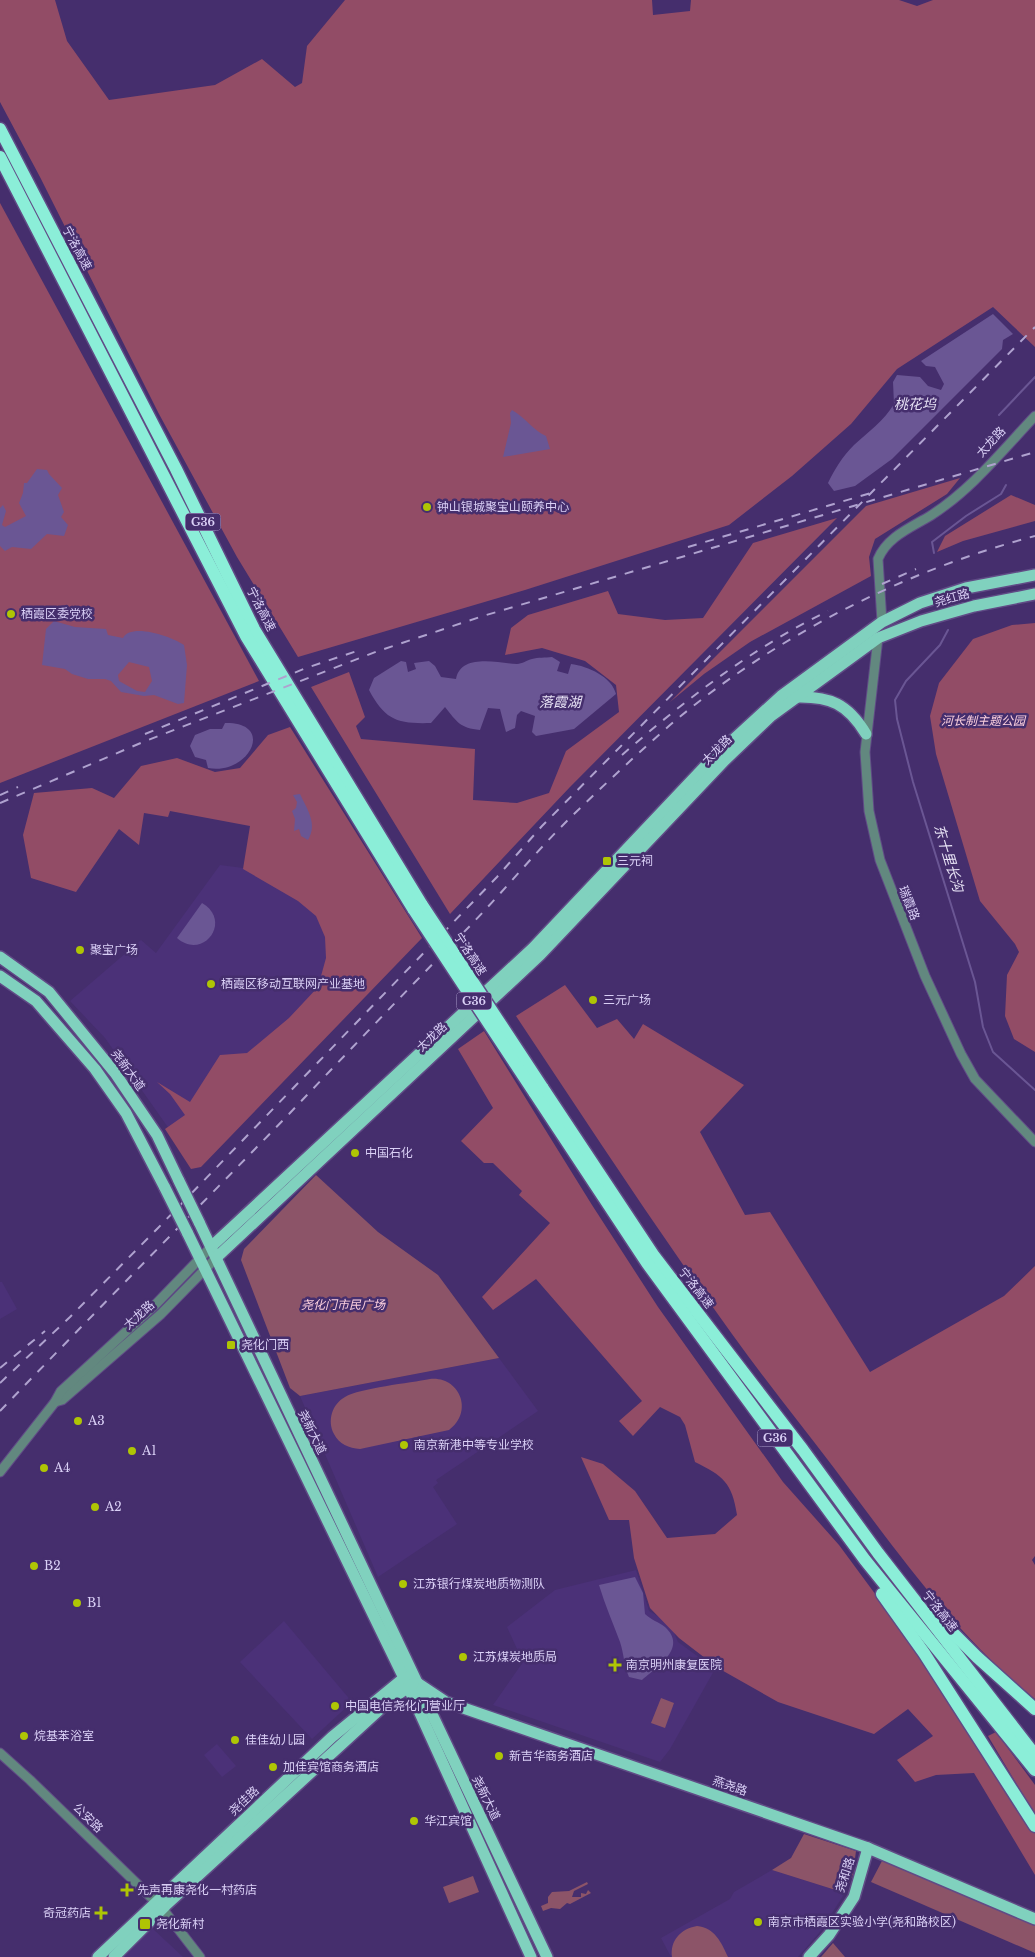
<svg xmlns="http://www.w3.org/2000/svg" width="1035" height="1957" viewBox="0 0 1035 1957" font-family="'Libre Baskerville','Noto Sans SC',serif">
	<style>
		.built { fill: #4b3178 }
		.green { fill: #8c5468 }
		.forest { fill: #924c66 }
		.water { fill: #6a5694; fill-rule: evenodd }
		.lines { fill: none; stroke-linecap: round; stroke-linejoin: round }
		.stream { stroke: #6a5694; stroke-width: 2 }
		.minor-casing { stroke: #604b86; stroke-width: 11 }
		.major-casing { stroke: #604b86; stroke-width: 14 }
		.highway-casing { stroke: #604b86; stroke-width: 15 }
		.minor { stroke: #62887f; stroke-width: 9 }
		.major { stroke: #80d1be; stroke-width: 11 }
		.highway { stroke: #8beed8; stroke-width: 12 }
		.rail { stroke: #afa2cf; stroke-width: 2; stroke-dasharray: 9 9; stroke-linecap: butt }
		.major-bridge-casing { stroke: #604b86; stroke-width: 14; stroke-linecap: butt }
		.highway-bridge-casing { stroke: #604b86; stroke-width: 15; stroke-linecap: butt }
		.major-bridge { stroke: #80d1be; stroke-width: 11 }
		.highway-bridge { stroke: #8beed8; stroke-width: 12 }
		.poi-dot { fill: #afc504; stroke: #452e6d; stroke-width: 2 }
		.labels { text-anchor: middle; stroke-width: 5; stroke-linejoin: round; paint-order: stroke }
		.shield { fill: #452e6d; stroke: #ad9fcd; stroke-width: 1 }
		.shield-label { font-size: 11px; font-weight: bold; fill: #dad0f6 }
		.street-label { font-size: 12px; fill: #dad0f6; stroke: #452e6d }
		.poi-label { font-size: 12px; fill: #dad0f6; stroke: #452e6d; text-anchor: start }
		.park-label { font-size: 12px; font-style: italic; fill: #fbcfdd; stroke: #452e6d }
		.water-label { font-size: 14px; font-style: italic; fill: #e6e1f4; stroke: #452e6d }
	</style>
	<rect width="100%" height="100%" fill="#452e6d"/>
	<g class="built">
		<path d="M220,865L251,869L300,899L347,946L351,966L172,1133L105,1038L70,1001L141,940L156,953Z"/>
		<path d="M0,1282H2L17,1309L0,1319Z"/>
		<path d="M499,1358L538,1411L436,1480L438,1483L433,1487L457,1524L378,1577L300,1396Z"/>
		<path d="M636,1570L649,1611L661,1618L673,1630L678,1642L715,1669L670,1749L660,1762L493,1705L523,1662L507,1627L555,1590Z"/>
		<path d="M284,1621L352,1702L312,1739L240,1662Z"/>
		<path d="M217,1744L236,1766L222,1777L204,1755Z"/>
		<path d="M772,1870L845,1893L819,1933L798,1957H671L661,1938L730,1899L734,1892Z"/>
		<path d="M152,1928L183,1957H124Z"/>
	</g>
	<g class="green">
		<path d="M316,1175L378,1232L438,1275L499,1358L300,1396L290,1388L241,1260L244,1249Z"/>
		<path d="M430,1379C460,1376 474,1412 449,1430L360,1449C349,1448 339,1444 334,1434C327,1421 332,1404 345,1397C360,1388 410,1383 430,1379Z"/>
		<path d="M661,1698L674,1703L665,1728L651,1723Z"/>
		<path d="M804,1834L856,1851L853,1874L845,1893L772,1870L791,1858Z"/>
		<path d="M883,1859L1035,1925V1953L871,1882Z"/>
		<path d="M473,1876L479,1892L449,1903L443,1887Z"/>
		<path d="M587,1882L588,1884L574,1891L572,1897H581V1893L586,1894L588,1890L591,1893L570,1904L567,1903L560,1909L551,1908L543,1911L541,1906L548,1903V1897L552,1892L569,1891Z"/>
		<path d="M697,1926C715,1928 721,1942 728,1957H672C670,1941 680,1929 697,1926Z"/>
		<path d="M833,1943L845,1957H821Z"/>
	</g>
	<g class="forest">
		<path d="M0,0H55L67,41L109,100L215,85L262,59L295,87L302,83L307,46L345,0H652L653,15L690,11L691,0H899L917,6L933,0H1035V347L993,307L897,369L851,424L792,476L729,525L525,590L298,657L237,557L159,414L40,177L0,102Z"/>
		<path d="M0,203L259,681L0,783Z"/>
		<path d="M960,478L947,494L875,539L869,557L871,576L750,642L704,674L670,702L866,506Z"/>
		<path d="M1011,495L1035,505V521L963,541L937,552L945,536Z"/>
		<path d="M837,518L570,787L450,914L311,687L349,672L365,717L356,726L361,739L475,749L473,800L517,803L549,793L566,751L619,712L616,685L585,661L542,648L505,655L511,628L528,615L608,591L618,614L665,620L703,618L753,543Z"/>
		<path d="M1035,623V1052L1014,1039L1005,1016L1007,975L1019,952L1015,944L980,901L936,754L930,716L939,683L973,639L1012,625Z"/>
		<path d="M290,727L422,938L201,1167L191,1169L165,1129L185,1115L170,1094L157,1082L190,1102L220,1055L247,1053L289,1018L318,987L326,958L325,937L316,916L298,901L243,869L250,826L170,811L168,817L144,813L139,845L119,829L76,892L31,878L23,835L34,793L92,788L114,798L141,766L177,758L215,772L240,768L268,735Z"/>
		<path d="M565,985L597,1028L617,1019L634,1039L643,1024L744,1085L700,1132L745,1215L770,1212L870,1372L1004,1296L1035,1266V1556L1032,1560L1035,1565V1699C955,1635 895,1549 834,1468C800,1423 765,1380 732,1334C657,1230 587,1123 516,1016Z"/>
		<path d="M484,1031L592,1205L658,1307L783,1482L839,1545L929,1667L1035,1832V1875L974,1773L936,1775L915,1782L897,1760L933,1736L908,1709L874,1734L778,1702L718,1668L679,1638L650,1608L634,1558L629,1520H609L581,1457L603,1464L635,1491L667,1538L715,1534L737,1515C732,1482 723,1476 695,1462L685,1425L680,1417L660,1407L633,1436L619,1421L642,1401L536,1279L493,1310L482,1297L550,1223L519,1195L522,1191L493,1163H484L461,1141L493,1108L458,1049Z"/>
		<path d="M996,1732L1035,1785V1815L988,1736Z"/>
	</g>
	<g class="water">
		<path d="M993,314L1013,334L1003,340L1002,349L892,459L855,486L834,491L828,483C835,469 842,457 854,445C868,432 884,421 894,404L893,382L897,375L920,377L928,386L941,390L944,384L935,367L926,366L921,361Z"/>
		<path d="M512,410C526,418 534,431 546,436L550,449L503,457L511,423L510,413Z"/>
		<path d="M37,469L47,470L49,474L62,488L58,495L64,512L61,517L68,525L64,536L47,534L31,549L12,547L5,551L0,546V508L3,505L6,511L2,525L5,527L26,516L19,503L23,493L24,483H27Z"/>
		<path d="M54,621L75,627L106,629L108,635L123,638C131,622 173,637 184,645L187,665L184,703L178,704L154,695L144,696L121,692L111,681L105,679H88L72,674L65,669L42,665L46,629ZM129,662L149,667L152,681L145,692L137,691L119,681L118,675Z"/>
		<path d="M552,657L560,662L557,671L568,674L571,664C588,666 612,677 616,694L574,729L536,736L532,732L535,716L521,711L517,715L515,728L506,732L500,709L488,708L480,730C460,728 457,722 445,707L431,723C397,724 385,720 369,690L374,678L401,661L406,662L408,672L416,669L414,663L429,661L435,666L441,677L456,679C461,653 498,663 517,664C522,664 527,660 532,659C538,657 545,658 552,657Z"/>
		<path d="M225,723C277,722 248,776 208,768L206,760L195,757L190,746L195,735L210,729H222Z"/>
		<path d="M300,794C307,809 318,824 308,840L301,836L299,829L294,831L295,819L292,811L296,808L297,802L293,795Z"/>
		<path d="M202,903C233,921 203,961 177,938Z"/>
		<path d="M635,1577L643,1593L645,1614C651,1620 659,1622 665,1627C688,1648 657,1667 642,1680L629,1677C624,1666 624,1654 620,1642C613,1623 605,1605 599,1585Z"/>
	</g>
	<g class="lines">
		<g class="stream">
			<path d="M999,415L1035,377"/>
			<path d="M934,553L932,542L966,516L1001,494L1006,485"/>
			<path d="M948,630L940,645L906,681L895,700L897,719L913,782L975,982L983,1027L993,1052L1035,1090"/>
		</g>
		<g class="minor-casing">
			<g id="minor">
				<path d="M882,622L878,559C887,537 910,528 930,516C971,490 1002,451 1035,416"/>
				<path d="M878,638L865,752L869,811L880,860L925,976L961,1054L975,1079L1035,1142"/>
				<path d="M55,1402L62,1400L161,1314L217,1257"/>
				<path d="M0,1472L55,1402L61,1391L155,1305L212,1246"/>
				<path d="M0,1753L30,1780L162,1908L200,1957"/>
			</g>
		</g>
		<g class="major-casing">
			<g id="major">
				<path d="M796,697C830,696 848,704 866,734"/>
				<path d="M0,957L49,992L115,1073L157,1135L179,1181"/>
				<path d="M0,976L36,1001L95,1069L126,1113L165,1188"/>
				<path d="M199,1222L547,1957"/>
				<path d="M187,1232L404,1678L531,1957"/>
				<path d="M212,1246L533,948L711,760L781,696L882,622L920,603L966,588L1035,575"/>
				<path d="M217,1257L540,955L725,760L771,716L878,638L921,621L974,606L1035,594"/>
				<path d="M98,1957L332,1737L404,1678L416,1682L446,1702L868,1848L1035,1919"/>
				<path d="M114,1957L166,1905L390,1700L413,1684"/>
				<path d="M809,1957L829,1935L854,1897L868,1848"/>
			</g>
		</g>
		<g class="highway-casing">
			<g id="highway">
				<path d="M0,129L176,469L254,629L422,905"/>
				<path d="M0,157L246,636L414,910"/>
				<path d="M542,1087L654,1256L803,1450L878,1553L1035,1755"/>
				<path d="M534,1092L647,1263L865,1560L1035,1770"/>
				<path d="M882,1594L924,1653L1035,1826"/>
				<path d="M935,1615L977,1657L1035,1709"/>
			</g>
		</g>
		<use href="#minor" class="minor"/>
		<use href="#major" class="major"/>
		<use href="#highway" class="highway"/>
		<g class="rail">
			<path d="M688,547L871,493"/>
			<path d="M882,584L916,569"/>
			<path d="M145,734L306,668L357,651"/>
			<path d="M622,755C685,700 752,648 828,611"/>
			<path d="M0,795L18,787"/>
			<path d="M0,803L143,742L378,651L483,616L1035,452"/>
			<path d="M0,1368L45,1331"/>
			<path d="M0,1383L70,1317L158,1228L497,877L542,826L1035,327"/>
			<path d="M0,1411C96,1311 193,1213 289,1114C346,1054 403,994 461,935C500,896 534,853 574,814C605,784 637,754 670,725C774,637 903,571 1035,536"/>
		</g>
		<g class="major-bridge-casing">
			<g id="major-bridge">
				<path d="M179,1181L199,1222"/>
				<path d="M165,1188L187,1232"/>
			</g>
		</g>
		<g class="highway-bridge-casing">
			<g id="highway-bridge">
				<path d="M422,905L542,1087"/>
				<path d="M414,910L534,1092"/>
			</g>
		</g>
		<use href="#major-bridge" class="major-bridge"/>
		<use href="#highway-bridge" class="highway-bridge"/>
	</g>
	<g class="poi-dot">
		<circle cx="427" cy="507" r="5"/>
		<circle cx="11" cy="614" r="5"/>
		<rect x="602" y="856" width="10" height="10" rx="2.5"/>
		<circle cx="80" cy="950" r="5"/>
		<circle cx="211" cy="984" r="5"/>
		<circle cx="593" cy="1000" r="5"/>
		<circle cx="355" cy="1153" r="5"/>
		<rect x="226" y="1340" width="10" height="10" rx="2.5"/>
		<circle cx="78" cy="1421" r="5"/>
		<circle cx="404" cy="1445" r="5"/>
		<circle cx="132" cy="1451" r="5"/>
		<circle cx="44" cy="1468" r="5"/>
		<circle cx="95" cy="1507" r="5"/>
		<circle cx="34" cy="1566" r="5"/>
		<circle cx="403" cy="1584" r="5"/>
		<circle cx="77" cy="1603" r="5"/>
		<circle cx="463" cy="1657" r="5"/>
		<path d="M612.5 1657.5h5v5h5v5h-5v5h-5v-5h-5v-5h5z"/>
		<circle cx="335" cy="1706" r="5"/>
		<circle cx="24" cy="1736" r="5"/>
		<circle cx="235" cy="1740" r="5"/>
		<circle cx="499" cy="1756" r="5"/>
		<circle cx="273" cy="1767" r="5"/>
		<circle cx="414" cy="1821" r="5"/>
		<path d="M124.5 1882.5h5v5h5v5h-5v5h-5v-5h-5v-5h5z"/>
		<path d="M98.5 1905.5h5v5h5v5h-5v5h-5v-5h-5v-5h5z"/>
		<circle cx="758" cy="1922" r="5"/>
		<rect x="139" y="1918" width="12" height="12" rx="2.5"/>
	</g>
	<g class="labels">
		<g class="shield">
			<rect x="185.5" y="513.5" width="35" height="17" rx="4"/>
			<rect x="456.5" y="992.5" width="35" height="17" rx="4"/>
			<rect x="757.5" y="1429.5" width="35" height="17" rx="4"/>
		</g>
		<g class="shield-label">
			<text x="203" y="526">G36</text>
			<text x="474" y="1005">G36</text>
			<text x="775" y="1442">G36</text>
		</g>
		<g class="street-label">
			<text transform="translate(77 248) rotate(62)" y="4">宁洛高速</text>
			<text transform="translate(991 442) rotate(-47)" y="4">太龙路</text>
			<text transform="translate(952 598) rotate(-16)" y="4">尧红路</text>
			<text transform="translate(261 609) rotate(63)" y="4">宁洛高速</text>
			<text transform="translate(717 750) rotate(-45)" y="4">太龙路</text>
			<text transform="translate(909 903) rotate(69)" y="4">瑞霞路</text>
			<text transform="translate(470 954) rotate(57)" y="4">宁洛高速</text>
			<text transform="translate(432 1037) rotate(-43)" y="4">太龙路</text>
			<text transform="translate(128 1070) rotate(54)" y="4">尧新大道</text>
			<text transform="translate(696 1288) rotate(52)" y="4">宁洛高速</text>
			<text transform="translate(139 1315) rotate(-42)" y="4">太龙路</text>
			<text transform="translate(312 1432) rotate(64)" y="4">尧新大道</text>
			<text transform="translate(940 1611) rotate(52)" y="4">宁洛高速</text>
			<text transform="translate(730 1786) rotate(19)" y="4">燕尧路</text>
			<text transform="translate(486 1798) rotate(64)" y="4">尧新大道</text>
			<text transform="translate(244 1801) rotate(-43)" y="4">尧佳路</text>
			<text transform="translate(88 1818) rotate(44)" y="4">公安路</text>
			<text transform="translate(845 1875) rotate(-72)" y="4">尧和路</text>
		</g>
		<g class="poi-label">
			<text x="437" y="511">钟山银城聚宝山颐养中心</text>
			<text x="21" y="618">栖霞区委党校</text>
			<text x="617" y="865">三元祠</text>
			<text x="90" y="954">聚宝广场</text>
			<text x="221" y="988">栖霞区移动互联网产业基地</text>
			<text x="603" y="1004">三元广场</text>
			<text x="365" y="1157">中国石化</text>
			<text x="241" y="1349">尧化门西</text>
			<text x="88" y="1425">A3</text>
			<text x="414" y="1449">南京新港中等专业学校</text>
			<text x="142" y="1455">A1</text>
			<text x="54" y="1472">A4</text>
			<text x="105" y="1511">A2</text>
			<text x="44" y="1570">B2</text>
			<text x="413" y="1588">江苏银行煤炭地质物测队</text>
			<text x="87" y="1607">B1</text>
			<text x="473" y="1661">江苏煤炭地质局</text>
			<text x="626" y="1669">南京明州康复医院</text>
			<text x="345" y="1710">中国电信尧化门营业厅</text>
			<text x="34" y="1740">烷基苯浴室</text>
			<text x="245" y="1744">佳佳幼儿园</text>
			<text x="509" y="1760">新吉华商务酒店</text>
			<text x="283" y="1771">加佳宾馆商务酒店</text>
			<text x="424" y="1825">华江宾馆</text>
			<text x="137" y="1894">先声再康尧化一村药店</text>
			<text x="91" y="1917" text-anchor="end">奇冠药店</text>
			<text x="768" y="1926">南京市栖霞区实验小学(尧和路校区)</text>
			<text x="156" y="1928">尧化新村</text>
		</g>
		<g class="park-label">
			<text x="983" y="725">河长制主题公园</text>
			<text x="343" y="1309">尧化门市民广场</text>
		</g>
		<g class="water-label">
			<text x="915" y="409">桃花坞</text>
			<text x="560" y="707">落霞湖</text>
			<text transform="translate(949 858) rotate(73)" y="5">东十里长沟</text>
		</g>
	</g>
</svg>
